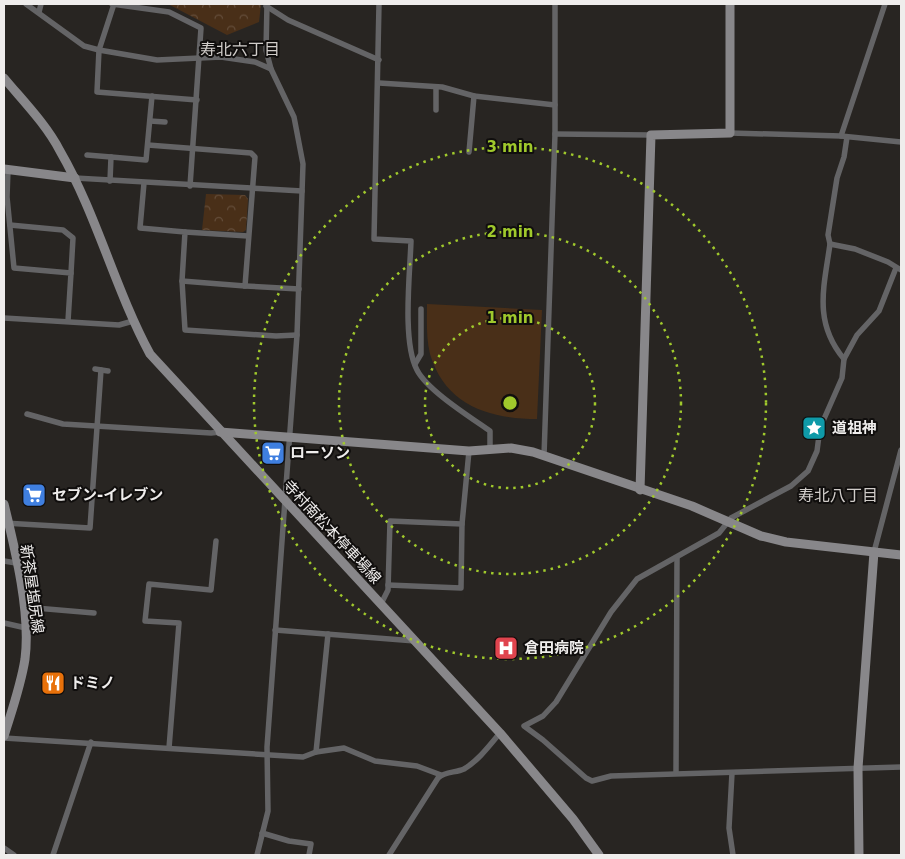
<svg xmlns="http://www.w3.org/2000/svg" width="905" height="859" viewBox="0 0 905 859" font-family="'DejaVu Sans','Noto Sans JP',sans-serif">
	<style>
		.forest { fill: url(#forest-crowns) }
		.garden { fill: #492f18 }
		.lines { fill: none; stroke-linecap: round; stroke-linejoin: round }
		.street { stroke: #646466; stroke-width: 5.5 }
		.secondary { stroke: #88878a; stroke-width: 9 }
		.ring { fill: none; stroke: #a0c92c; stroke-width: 2.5; stroke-dasharray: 2.5 5 }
		.labels { text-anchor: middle; stroke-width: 4; stroke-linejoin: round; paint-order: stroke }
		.poi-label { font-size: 15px; font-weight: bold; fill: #efedec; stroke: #100e0d; text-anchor: start }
		.street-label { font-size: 15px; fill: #efedec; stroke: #100e0d }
		.neighbourhood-label { font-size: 16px; fill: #d0ccc9; stroke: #100e0d }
		.centre { fill: #a0c92c; stroke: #100e0d; stroke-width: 2.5 }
		.ring-label { font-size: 15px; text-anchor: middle; font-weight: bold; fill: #a0c92c; stroke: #100e0d; stroke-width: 4; stroke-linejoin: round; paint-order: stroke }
	</style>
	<defs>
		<pattern id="forest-crowns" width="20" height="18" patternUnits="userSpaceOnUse" patternTransform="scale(1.25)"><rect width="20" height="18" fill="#492f18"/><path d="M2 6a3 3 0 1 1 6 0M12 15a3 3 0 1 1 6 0" fill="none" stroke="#644d3a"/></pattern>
	</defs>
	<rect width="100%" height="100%" fill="#282522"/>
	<g class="forest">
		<path d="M168,4H261L259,22L227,35Z"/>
		<path d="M206,194L245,195L248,199L246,230L243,232L202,230Z"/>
	</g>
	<path class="garden" d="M427,304L542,310L537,419C489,419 445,405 430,354C426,338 427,320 427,304Z"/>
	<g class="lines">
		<g class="street">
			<path d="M26,4L84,46L99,50L157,60L221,57L255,62L271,69"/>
			<path d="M112,4L169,12L201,28L190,186"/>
			<path d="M114,4L99,50L97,92L197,100"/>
			<path d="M379,4L374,239L411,241C410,273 402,342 417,370C427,390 470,417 490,431V449"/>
			<path d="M266,6L288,20L379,60"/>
			<path d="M39,12L41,4"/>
			<path d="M379,83L442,87L474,96L555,105"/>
			<path d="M436,87V110"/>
			<path d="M150,121L165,122"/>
			<path d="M730,133L841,136L901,142"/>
			<path d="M555,134L651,135"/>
			<path d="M841,136L885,4"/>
			<path d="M847,137L844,157L837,178L828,235L830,244C824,287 813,322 844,359L842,378L820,428L817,451L808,471L791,486L731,518L719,533L637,579L611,612L556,702L543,716L524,726L543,740L586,778L592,781L611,776L901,767"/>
			<path d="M148,145L251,153L255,157L245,286L182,281"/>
			<path d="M469,152L474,96"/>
			<path d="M87,155L111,157"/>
			<path d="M8,170L7,197L14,268L71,273L68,321"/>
			<path d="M75,178L302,191"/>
			<path d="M110,181L111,157L146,160L152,96"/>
			<path d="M144,183L140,228L185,232L182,281L185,330L276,336L297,335"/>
			<path d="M10,225L63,230L73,238L71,273"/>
			<path d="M185,232L248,236"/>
			<path d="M830,244L855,249L888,262L901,270"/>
			<path d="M245,286L299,289"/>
			<path d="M4,318L119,325L133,321"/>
			<path d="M844,359L857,335L879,311L896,268"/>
			<path d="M415,364L421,354V309"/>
			<path d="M95,369L108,371"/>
			<path d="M27,414L63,424L211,433L220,432"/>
			<path d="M544,456L555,134V4"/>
			<path d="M4,523L90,528L101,370"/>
			<path d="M874,552L901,450"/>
			<path d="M4,561L16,563"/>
			<path d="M388,585L461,588L462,524L469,451"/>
			<path d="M381,604L388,590L390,521L462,524"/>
			<path d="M24,607L94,613"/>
			<path d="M4,623L26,628"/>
			<path d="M275,630L415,641"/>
			<path d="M4,738L303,757L316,752L344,748L375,761L417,766L441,775"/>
			<path d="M169,748L179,623L145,621L149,584L211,590L216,541"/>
			<path d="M316,752L328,634"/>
			<path d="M676,773L677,558"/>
			<path d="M732,773L729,828L733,855"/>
			<path d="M262,833L289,841L311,844L309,855"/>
			<path d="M4,848L14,855"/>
			<path d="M53,855L91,742"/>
			<path d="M257,855L268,811L267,747L297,335L303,164L294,117L271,69L266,50L267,4"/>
			<path d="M389,855L438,778C445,771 456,773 464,769C478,761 490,745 500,733"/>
		</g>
		<g class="secondary">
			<path d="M4,78C23,101 46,124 60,151C97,215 115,289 150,354L500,733L573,819L599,855"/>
			<path d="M4,169L75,178"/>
			<path d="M220,432L469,451L511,448L533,452L692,506L761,536L786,542L901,555"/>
			<path d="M640,490L651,135L730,133V4"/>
			<path d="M4,504C15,549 31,613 25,659C21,685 12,710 4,736"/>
			<path d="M859,855L858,768L874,552"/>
		</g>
	</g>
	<g class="ring">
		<circle cx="510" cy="403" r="85"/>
		<circle cx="510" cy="403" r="171"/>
		<circle cx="510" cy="403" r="256"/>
	</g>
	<defs>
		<g id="sight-square" transform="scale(1.25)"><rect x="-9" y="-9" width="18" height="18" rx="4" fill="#0f9aa8" stroke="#100e0d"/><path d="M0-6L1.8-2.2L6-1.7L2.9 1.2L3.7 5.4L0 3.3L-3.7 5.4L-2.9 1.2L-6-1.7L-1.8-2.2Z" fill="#fff"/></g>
		<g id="supermarket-square" transform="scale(1.25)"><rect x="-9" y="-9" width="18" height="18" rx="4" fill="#3f7fe0" stroke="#100e0d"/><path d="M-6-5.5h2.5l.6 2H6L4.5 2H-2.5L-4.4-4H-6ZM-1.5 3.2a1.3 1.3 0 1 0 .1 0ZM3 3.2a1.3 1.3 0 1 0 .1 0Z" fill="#fff"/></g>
		<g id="hospital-square" transform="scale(1.25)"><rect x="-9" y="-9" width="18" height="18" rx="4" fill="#e0444e" stroke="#100e0d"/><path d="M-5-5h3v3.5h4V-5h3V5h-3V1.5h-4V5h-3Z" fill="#fff"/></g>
		<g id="restaurant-square" transform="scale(1.25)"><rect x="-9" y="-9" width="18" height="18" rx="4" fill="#e8710a" stroke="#100e0d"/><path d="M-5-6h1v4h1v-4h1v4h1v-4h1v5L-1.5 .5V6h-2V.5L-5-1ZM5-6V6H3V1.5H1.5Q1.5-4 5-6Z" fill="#fff"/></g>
	</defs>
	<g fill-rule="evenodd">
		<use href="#sight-square" x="814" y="428"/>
		<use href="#supermarket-square" x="273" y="453"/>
		<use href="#supermarket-square" x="34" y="495"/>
		<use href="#hospital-square" x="506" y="648"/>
		<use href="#restaurant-square" x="53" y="683"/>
	</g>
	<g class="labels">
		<g class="poi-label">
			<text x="832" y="433">道祖神</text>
			<text x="290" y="458">ローソン</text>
			<text x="52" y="500">セブン-イレブン</text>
			<text x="524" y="653">倉田病院</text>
			<text x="70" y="688">ドミノ</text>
		</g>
		<g class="street-label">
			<text transform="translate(332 532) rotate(47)" y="5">寺村南松本停車場線</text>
			<text transform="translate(32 589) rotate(82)" y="5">新茶屋塩尻線</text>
		</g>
		<g class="neighbourhood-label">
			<text x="240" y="55">寿北六丁目</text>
			<text x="838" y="501">寿北八丁目</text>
		</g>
	</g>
	<circle cx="510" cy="403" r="8" class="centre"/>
	<g class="ring-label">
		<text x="510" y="152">3 min</text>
		<text x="510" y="237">2 min</text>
		<text x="510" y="323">1 min</text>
	</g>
	<rect width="905" height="859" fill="none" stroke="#efedec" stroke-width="10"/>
</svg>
